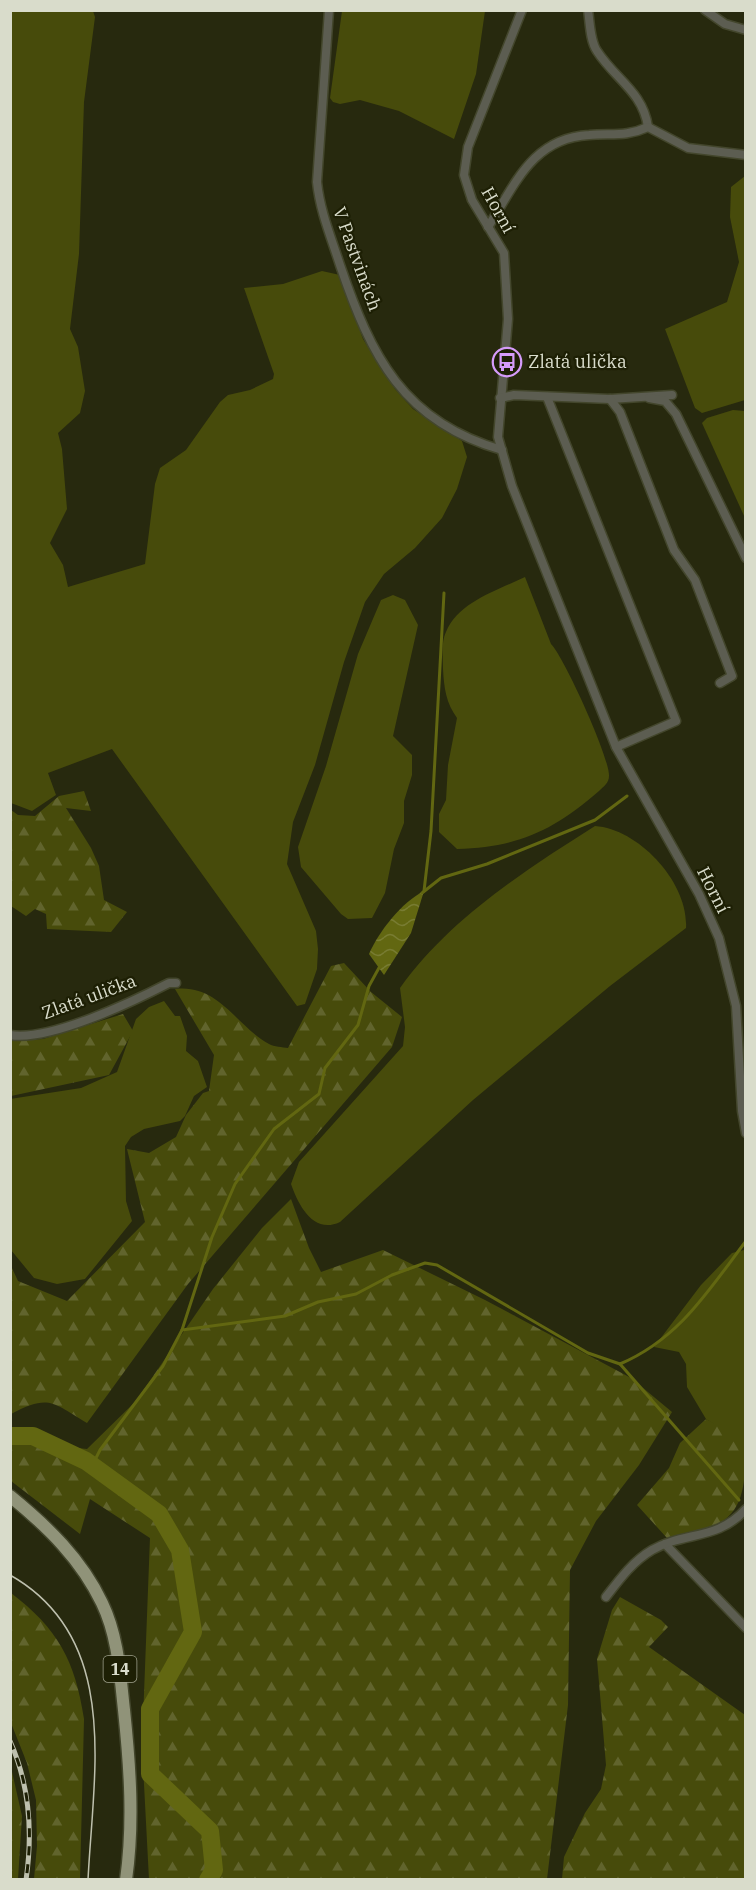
<svg xmlns="http://www.w3.org/2000/svg" width="756" height="1890" viewBox="0 0 756 1890" font-family="'IBM Plex Serif',serif">
	<style>
		.grass { fill: #474b0b }
		.forest { fill: url(#forest-firs) }
		.water { fill: url(#water-waves) }
		.lines { fill: none; stroke-linecap: round; stroke-linejoin: round }
		.stream { stroke: #626711; stroke-width: 3 }
		.river { stroke: #626711; stroke-width: 18 }
		.street-casing { stroke: #43462c; stroke-width: 11 }
		.primary-casing { stroke: #43462c; stroke-width: 15 }
		.street { stroke: #5c5d51; stroke-width: 8 }
		.primary { stroke: #909379; stroke-width: 12 }
		.tram { stroke: #bec0ae; stroke-width: 1.5 }
		.rail-casing { stroke: #bec0ae; stroke-width: 5 }
		.rail { stroke: #1d1f04; stroke-width: 3; stroke-dasharray: 9; stroke-linecap: butt }
		.labels { text-anchor: middle; stroke-width: 4.5; stroke-linejoin: round; paint-order: stroke }
		.shield { fill: #1d1f04; stroke: #a1a38f; stroke-width: 1.5 }
		.shield-label { font-size: 16px; font-weight: bold; fill: #d9dccb }
		.street-label { font-size: 18px; fill: #d9dccb; stroke: #1d1f04 }
		.poi-label { font-size: 18px; fill: #d9dccb; stroke: #1d1f04; text-anchor: start }
	</style>
	<defs>
		<pattern id="forest-firs" width="22" height="20" patternUnits="userSpaceOnUse" patternTransform="scale(1.5)"><rect width="22" height="20" fill="#474b0b"/><path d="M5 1l3.5 6h-7zM16 11l3.5 6h-7z" fill="#61642d"/></pattern>
		<pattern id="water-waves" width="16" height="10" patternUnits="userSpaceOnUse" patternTransform="scale(1.5)"><rect width="16" height="10" fill="#626711"/><path d="M0 5q4-4 8 0t8 0" fill="none" stroke="#787c32"/></pattern>
	</defs>
	<rect width="100%" height="100%" fill="#27290e"/>
	<g class="grass">
		<path d="M11,11H93L95,17L84,102L79,254L70,329L78,347L85,391L80,413L58,433L62,449L67,509L50,543L63,565L68,587L145,564L155,484L160,468L186,450L220,402L228,395L250,390L273,379L274,374L244,288L283,284L322,271L340,275L363,339L395,389L413,409L462,441L467,457L457,489L442,518L415,548L384,574L365,602L344,662L315,765L293,822L287,864L316,931L318,949L317,969L305,1004L297,1006L112,749L48,773L56,795L32,811L11,803Z"/>
		<path d="M342,11H485L476,74L454,139L399,111L360,100L340,104L333,102L330,98Z"/>
		<path d="M745,176V400L702,413L695,408L665,329L727,302L739,262L730,217L731,187Z"/>
		<path d="M733,410L745,411V518L702,423L707,418Z"/>
		<path d="M525,577L551,644C564,657 610,758 609,776C609,783 604,786 599,791C553,831 518,847 457,849L439,832V814L446,800L448,765L457,718C446,703 444,688 443,669C443,658 441,642 446,632C458,602 498,590 525,577Z"/>
		<path d="M393,595L405,600L418,625L393,736L412,755V775L404,801V823L394,849L385,893L372,918L348,919L341,914L301,867L298,847L326,766L358,654L381,600Z"/>
		<path d="M595,826C639,829 689,883 686,928L610,986L473,1100L340,1222C313,1235 298,1204 291,1184L299,1162L403,1046L405,1027L400,988C449,919 524,871 595,826Z"/>
		<path d="M164,1001L175,1016H180L187,1036L186,1051L198,1061L207,1087L194,1096L185,1116L180,1121L144,1129L131,1137L125,1146L126,1201L132,1221L85,1279L57,1284L34,1278L11,1250L10,1099L81,1088L117,1072L136,1019L149,1007Z"/>
		<path d="M744,1250L745,1251V1444L706,1419L687,1387L686,1364L679,1352L654,1347L701,1285L732,1253Z"/>
	</g>
	<g class="forest">
		<path d="M84,791L91,811L66,808L91,848L99,866L104,900L127,912L111,932L47,929L46,914L35,909L26,916L11,906V810L18,815L35,816L59,796Z"/>
		<path d="M344,963L371,992L402,1017L392,1047L188,1284L87,1423C52,1402 49,1394 11,1414V1266L18,1281L67,1301L145,1222L127,1149L149,1153L176,1137L186,1115L203,1093L209,1091L214,1055L175,989C219,984 236,1026 269,1044C274,1047 282,1047 288,1048L331,966Z"/>
		<path d="M123,1014L133,1031L109,1075L11,1096V1041L43,1039Z"/>
		<path d="M291,1199L309,1248L321,1272L383,1250L485,1300L631,1378L672,1412L639,1465L596,1521L570,1570L568,1705L547,1879H149L142,1746L150,1538L90,1499L80,1534L11,1481V1444L19,1442L87,1449L136,1401L213,1289L262,1228Z"/>
		<path d="M706,1419L745,1440C745,1477 749,1517 704,1530C692,1533 680,1534 667,1538L637,1505L669,1468L680,1443Z"/>
		<path d="M11,1593C58,1629 75,1660 84,1719L80,1879H34L37,1846L36,1800L27,1763L11,1723Z"/>
		<path d="M620,1597L661,1620L668,1627L649,1647L745,1715V1879H562L564,1857L585,1813L601,1789L606,1765L597,1659L612,1610Z"/>
		<path d="M10,1763L22,1816L18,1879H11Z"/>
	</g>
	<path class="water" d="M424,891L411,933L384,975L369,954C379,931 402,902 424,891Z"/>
	<g class="lines">
		<g class="stream">
			<path d="M424,891L431,831L444,593"/>
			<path d="M422,893L441,878L487,864L595,820L627,796"/>
			<path d="M182,1330L285,1316L318,1302L356,1294L392,1275L425,1263L437,1265L588,1353L620,1364C679,1339 708,1291 746,1241"/>
			<path d="M620,1364L739,1500"/>
			<path d="M92,1466L100,1450L163,1366L182,1330L212,1237L235,1184L274,1129L319,1094L325,1068L358,1025L369,986L380,966"/>
		</g>
		<path class="river" d="M10,1436H33L86,1461L159,1514L180,1550L193,1632L150,1709V1774L210,1831L214,1870L208,1880"/>
		<g class="street-casing">
			<g id="street">
				<path d="M329,10L317,182C320,211 331,237 340,265C371,356 403,422 502,450"/>
				<path d="M522,10L468,147L464,175L472,200L504,253L508,319L498,437L512,486L616,747L699,894L719,938L736,1006L742,1111L746,1133"/>
				<path d="M588,10C590,23 590,41 597,51C615,79 643,92 648,127"/>
				<path d="M705,10L725,24L746,30"/>
				<path d="M488,227C515,185 532,138 589,135C612,133 626,137 648,127L688,148L746,155"/>
				<path d="M547,397L676,721L616,747"/>
				<path d="M500,398L514,395L610,399L672,395"/>
				<path d="M649,398L665,401L676,414L746,558"/>
				<path d="M610,399L620,412L674,550L695,580L732,676L720,683"/>
				<path d="M10,1035C49,1042 134,1001 169,983H176"/>
				<path d="M665,1544L746,1628"/>
				<path d="M606,1597C619,1580 633,1561 652,1550C685,1531 717,1541 746,1509"/>
			</g>
		</g>
		<g class="primary-casing">
			<path id="primary" d="M10,1496C48,1527 81,1559 102,1603C118,1636 120,1674 124,1710C130,1767 134,1823 126,1880"/>
		</g>
		<use href="#street" class="street"/>
		<use href="#primary" class="primary"/>
		<path class="tram" d="M10,1575C122,1638 93,1774 88,1880"/>
		<g class="rail-casing">
			<path id="rail" d="M10,1741C30,1786 33,1832 26,1880"/>
		</g>
		<use href="#rail" class="rail"/>
	</g>
	<defs>
		<g id="bus-ring" transform="scale(1.5)"><circle r="9.5" fill="#1d1f04" stroke="#d59bfa" stroke-width="1.5"/><path d="M-5-6H5V4H4V6H2V4H-2V6H-4V4H-5ZM-3.5-4V0h7V-4ZM-3.5 1.2v1.5H-2V1.2ZM2 1.2v1.5H3.5V1.2Z" fill="#d59bfa"/></g>
	</defs>
	<g fill-rule="evenodd">
		<use href="#bus-ring" x="507" y="362"/>
	</g>
	<g class="labels">
		<rect class="shield" x="103.5" y="1656" width="33" height="26" rx="4.5"/>
		<g class="shield-label">
			<text x="120" y="1675">14</text>
		</g>
		<g class="street-label">
			<text transform="translate(498 210) rotate(61)" y="6">Horní</text>
			<text transform="translate(357 259) rotate(70)" y="6">V Pastvinách</text>
			<text transform="translate(713 890) rotate(63)" y="6">Horní</text>
			<text transform="translate(89 997) rotate(-20)" y="6">Zlatá ulička</text>
		</g>
		<g class="poi-label">
			<text x="528" y="368">Zlatá ulička</text>
		</g>
	</g>
	<rect width="756" height="1890" fill="none" stroke="#d9dccb" stroke-width="24"/>
</svg>
